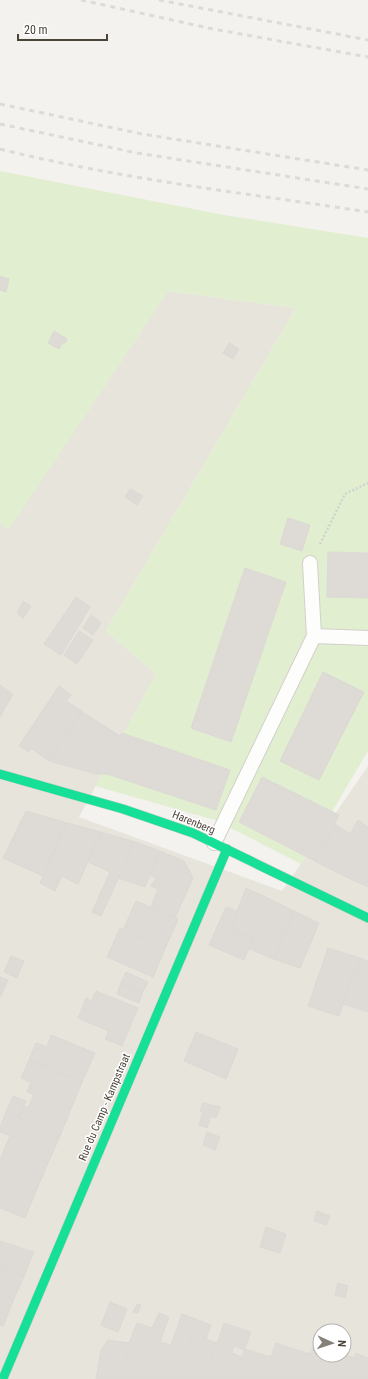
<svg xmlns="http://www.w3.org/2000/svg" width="368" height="1379" viewBox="0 0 368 1379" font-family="'Roboto Condensed',sans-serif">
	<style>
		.residential { fill: #e7e4dc; fill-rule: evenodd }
		.green { fill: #e1eecf }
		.building { fill: #dedbd6; stroke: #dcd9d4 }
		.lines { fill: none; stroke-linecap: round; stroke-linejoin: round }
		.lane-casing { stroke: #d2d0cb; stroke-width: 16 }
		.fast-casing { stroke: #d3cfc5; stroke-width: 10 }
		.path { stroke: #d3d2cc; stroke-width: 2.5; stroke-dasharray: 2 2; stroke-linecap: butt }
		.lane { stroke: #fdfdfc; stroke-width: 14 }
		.fast { stroke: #16e098; stroke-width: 9 }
		.rail { stroke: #dbdbda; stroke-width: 3; stroke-dasharray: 5 5; stroke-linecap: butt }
		.labels { text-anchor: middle; stroke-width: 3; stroke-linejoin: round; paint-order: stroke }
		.street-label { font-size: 11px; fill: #4b4439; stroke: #fff }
	</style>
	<rect width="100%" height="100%" fill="#f4f2ee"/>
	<path class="residential" d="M168,291L296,308L106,631L156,674L79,817L282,891L368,766V1379H0V523L9,529ZM320,1331H344V1355H320Z"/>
	<path class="green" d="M0,171L224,215L368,238V751L301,864L215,820L95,786L156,674L106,631L296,308L168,291L9,529L0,523Z"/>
	<g class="building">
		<path d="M0,276L9,279L6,292L0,290Z"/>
		<path d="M54,331L67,339L65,343L63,342L59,349L48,343Z"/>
		<path d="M229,343L239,349L233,359L223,353Z"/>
		<path d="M130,489L143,496L137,505L125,497Z"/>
		<path d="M288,518L310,525L302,551L280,544Z"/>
		<path d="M328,552L368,553V598L327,597Z"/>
		<path d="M245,568L286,582L231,742L191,728Z"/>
		<path d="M76,597L90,607L61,655L44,644Z"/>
		<path d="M23,601L31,606L23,618L17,613Z"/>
		<path d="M91,615L101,623L93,635L83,628Z"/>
		<path d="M79,631L93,640L77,664L64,655Z"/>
		<path d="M323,672L364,692L319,780L280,761Z"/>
		<path d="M0,685L13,694L0,717Z"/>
		<path d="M59,686L71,695L66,701L82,711L49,761L31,748L29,752L19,746Z"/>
		<path d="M82,712L120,736L96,774L49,761Z"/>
		<path d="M122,733L230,770L216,810L107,774H96Z"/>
		<path d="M262,777L339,815L334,824L336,825L315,861L239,822Z"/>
		<path d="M26,811L67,823L43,876L3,858Z"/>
		<path d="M358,820L368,827L340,874L315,861L336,825L350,834Z"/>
		<path d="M67,823L101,832L78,884L62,876L55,891L40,883Z"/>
		<path d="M368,827V887L340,874Z"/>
		<path d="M101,832L135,842L101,916L92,912L110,872L88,862Z"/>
		<path d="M135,842L160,851L145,887L118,878Z"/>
		<path d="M160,851L184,861L193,878L175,918L151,907L158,889L151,886L156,878L150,875Z"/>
		<path d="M246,888L272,900L254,939L230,929Z"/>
		<path d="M272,900L294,911L274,959L249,949Z"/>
		<path d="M136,901L178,919L165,949L123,930Z"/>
		<path d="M226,907L237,911L230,929L253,939L244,960L209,945Z"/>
		<path d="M294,911L319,923L300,968L274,959Z"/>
		<path d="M120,928L165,949L153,977L107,957Z"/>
		<path d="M328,948L360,958L339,1016L308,1006Z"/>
		<path d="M11,956L24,961L17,978L4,972Z"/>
		<path d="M360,958L368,961V1012L343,1004Z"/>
		<path d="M126,972L148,982L143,992L121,983Z"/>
		<path d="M0,977L8,980L1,996L0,995Z"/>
		<path d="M121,983L143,992L139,1003L117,994Z"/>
		<path d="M96,991L138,1008L122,1046L105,1039L109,1031L78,1018L86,998L91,1001Z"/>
		<path d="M196,1032L238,1049L226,1079L184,1061Z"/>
		<path d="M51,1035L95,1053L82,1082L29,1060L36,1043L47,1047Z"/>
		<path d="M29,1060L82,1082L71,1109L27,1092L31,1082L21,1078Z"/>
		<path d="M34,1094L71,1109L60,1136L18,1118L24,1106L29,1107Z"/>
		<path d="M13,1096L26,1101L18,1118L6,1112Z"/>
		<path d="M203,1103L220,1107L216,1118L211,1116L207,1128L199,1125L203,1112L200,1111Z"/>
		<path d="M6,1112L60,1136L48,1163L6,1145L10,1136L0,1132V1127Z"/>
		<path d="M207,1132L220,1137L215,1150L203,1145Z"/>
		<path d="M6,1145L48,1163L37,1189L0,1174V1160Z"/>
		<path d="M0,1174L37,1189L25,1218L0,1208Z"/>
		<path d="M317,1211L330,1216L326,1225L314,1221Z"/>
		<path d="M266,1227L286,1234L280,1253L260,1247Z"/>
		<path d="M0,1241L34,1252L24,1276L0,1268Z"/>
		<path d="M0,1268L24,1276L14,1299L0,1294Z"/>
		<path d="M338,1283L348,1286L345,1298L335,1295Z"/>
		<path d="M0,1294L14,1299L3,1326L0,1325Z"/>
		<path d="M110,1302L127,1309L118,1332L101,1325Z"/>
		<path d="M137,1304L141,1305L138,1313L133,1312Z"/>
		<path d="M159,1313L169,1317L160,1342L150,1379H123L129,1343L137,1323L152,1328Z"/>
		<path d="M182,1314L198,1320L177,1379H150L160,1342L171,1345Z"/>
		<path d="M198,1320L211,1325L206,1339L217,1343L205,1379H177Z"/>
		<path d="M224,1323L251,1332L244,1350L234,1346L232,1353L242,1357L234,1379H205Z"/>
		<path d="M108,1340L129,1343L123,1379H96L101,1350Z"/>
		<path d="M315,1340L320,1342V1355H344V1350L347,1351L345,1355L355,1358L347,1379H290L300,1351L311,1354Z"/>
		<path d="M276,1343L300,1351L290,1379H263Z"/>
		<path d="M245,1349L271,1357L263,1379H234Z"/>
		<path d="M356,1353L368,1358V1379H347Z"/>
	</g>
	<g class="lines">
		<g class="lane-casing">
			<g id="lane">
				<path d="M314,636L368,638"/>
				<path d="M214,843L314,636L310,563"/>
			</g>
		</g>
		<g class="fast-casing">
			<g id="fast">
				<path d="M0,774L123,809L193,833L368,918"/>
				<path d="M4,1376L227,849"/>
			</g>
		</g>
		<path class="path" d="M320,544L345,494L368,483"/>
		<use href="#lane" class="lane"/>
		<use href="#fast" class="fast"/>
		<g class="rail">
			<path d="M81,0L213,29L368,57"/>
			<path d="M159,0L368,40"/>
			<path d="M0,104L142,134L368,170"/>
			<path d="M0,124L137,153L368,189"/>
			<path d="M0,149C120,179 245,193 368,212"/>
		</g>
	</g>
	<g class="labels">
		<g class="street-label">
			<text transform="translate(194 822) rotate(22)" y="4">Harenberg</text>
			<text transform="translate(104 1107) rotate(-67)" y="4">Rue du Camp - Kampstraat</text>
		</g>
	</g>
	<g transform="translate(332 1343) rotate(93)"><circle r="19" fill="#ffffff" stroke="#b7b4b0"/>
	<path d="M0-3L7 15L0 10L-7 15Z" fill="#868178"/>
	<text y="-6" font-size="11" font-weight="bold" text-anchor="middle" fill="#4b4439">N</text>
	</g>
	<path d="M18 34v6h89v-6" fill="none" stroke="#4b4439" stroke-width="2"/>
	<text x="24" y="34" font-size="12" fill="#4b4439" stroke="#ffffff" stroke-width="3" paint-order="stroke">20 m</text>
</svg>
